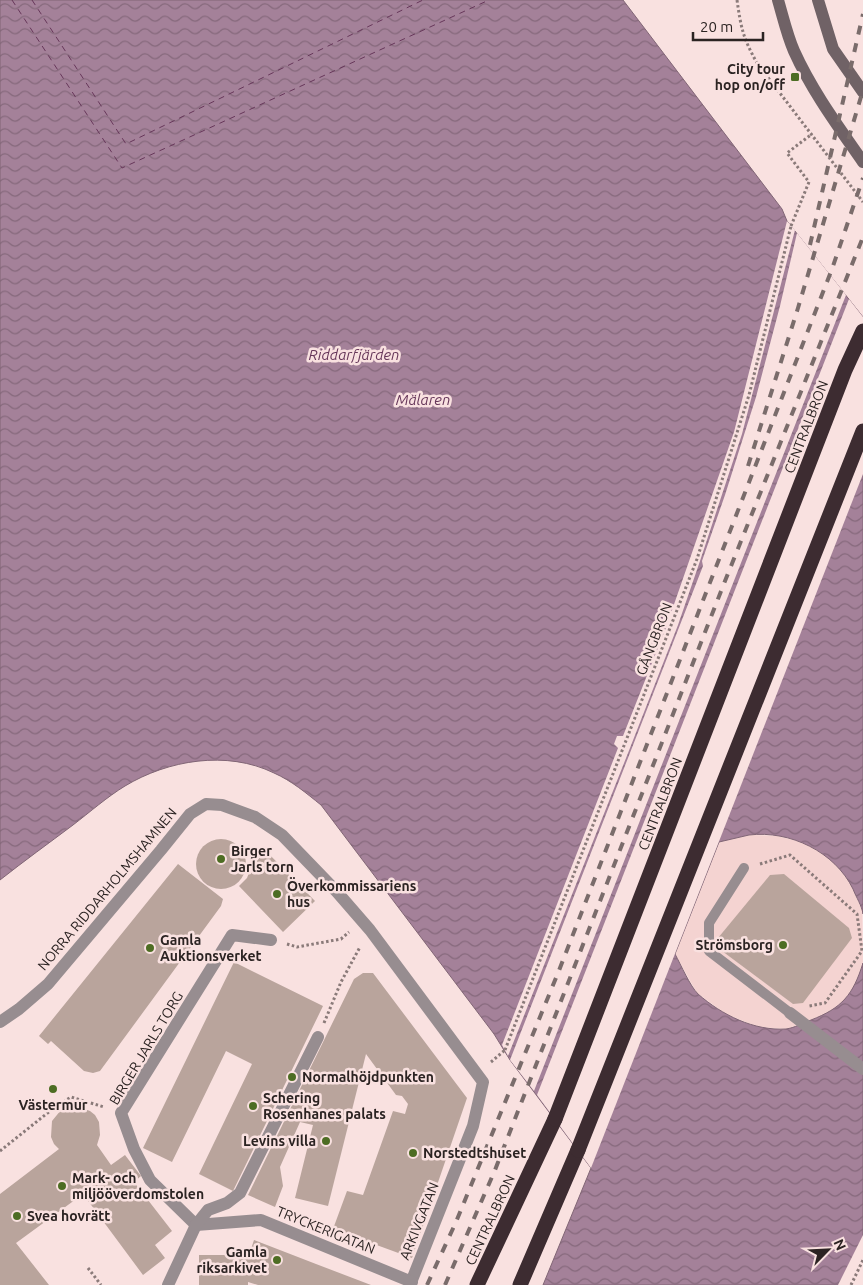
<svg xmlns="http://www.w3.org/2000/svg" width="863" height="1285" viewBox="0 0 863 1285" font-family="Ubuntu,sans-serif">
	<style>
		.built { fill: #f4d3d1 }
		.water { fill: url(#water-waves); stroke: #806575 }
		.pier { fill: #f9e1e0 }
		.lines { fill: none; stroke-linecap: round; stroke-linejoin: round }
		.ferry { stroke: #67375a; stroke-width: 1; stroke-dasharray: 6 5; stroke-linecap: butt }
		.building { fill: #b9a49c }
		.path { stroke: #8a7a79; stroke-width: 3; stroke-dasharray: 2.5 2.5; stroke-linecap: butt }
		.lane { stroke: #978d90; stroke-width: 10 }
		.street { stroke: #978d90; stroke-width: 12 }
		.secondary { stroke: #706266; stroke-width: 12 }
		.highway { stroke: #3d2c31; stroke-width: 15 }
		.rail { stroke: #7a6c6b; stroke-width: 4; stroke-dasharray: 9 9; stroke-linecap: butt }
		.path-bridge { stroke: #8a7a79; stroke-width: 3; stroke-dasharray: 2.5 2.5; stroke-linecap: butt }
		.highway-bridge { stroke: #3d2c31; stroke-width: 15 }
		.poi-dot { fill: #4d6d23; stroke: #f9e1e0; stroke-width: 2 }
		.labels { text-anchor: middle; stroke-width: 5; stroke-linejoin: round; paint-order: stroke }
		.poi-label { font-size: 14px; font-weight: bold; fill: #2b2322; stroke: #f9e1e0; text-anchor: start }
		.street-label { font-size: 14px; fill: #2b2322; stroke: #f9e1e0 }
		.water-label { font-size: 15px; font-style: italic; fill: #67375a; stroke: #f9e1e0 }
	</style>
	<defs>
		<pattern id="water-waves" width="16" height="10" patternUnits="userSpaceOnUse" patternTransform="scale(1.25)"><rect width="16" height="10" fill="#a48199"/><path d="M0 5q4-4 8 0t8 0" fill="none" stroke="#86697c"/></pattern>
	</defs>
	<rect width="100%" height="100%" fill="#f9e1e0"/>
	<path class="built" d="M750,835L777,836L809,844L829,858L847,876L862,910L863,963L857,983L846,999L828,1013L787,1029L758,1027L726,1014L697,993L675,954L719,842Z"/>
	<path class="water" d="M0,0H623L782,209L787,221L863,317V914C862,906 856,897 853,889C835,852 790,830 749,835C739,837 729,840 719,842L675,954C681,965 690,986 698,994C722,1015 754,1031 786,1029C794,1028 803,1023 811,1020C842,1008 853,995 863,963V1285H543L591,1168L510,1060L494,1034L321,805C306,793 292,781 274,773C227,750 168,760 125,786C107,797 90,812 73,825C49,843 24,861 0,880Z"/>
	<g class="pier">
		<path d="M787,221L795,230L742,434L700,561L678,625L630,748L508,1056L502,1045L618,748L614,744L617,736H623L667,625L662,621L665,612L671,613L734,432Z"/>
		<path d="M797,233L846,295L534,1091L510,1060L703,566L702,561L725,495L756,397L780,306Z"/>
		<path d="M849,299L863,317V474L591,1168L537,1095Z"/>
		<path d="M863,1235V1285H838Z"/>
	</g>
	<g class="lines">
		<g class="ferry">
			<path d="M12,0L122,168L489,0"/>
			<path d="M32,0L126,144L423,0"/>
		</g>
	</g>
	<g class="building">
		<circle cx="221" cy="864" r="25"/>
		<path d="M266,851L315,901L283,932L239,886L247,878L252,865Z"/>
		<path d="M178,864L223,899L221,906L100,1071L93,1073L84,1071L51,1041L48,1044L39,1036Z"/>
		<path d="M784,874L849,928L852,938L803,1003L793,1004L722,951L718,938L770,875Z"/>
		<path d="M234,962L323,1006L233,1191L199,1174L252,1064L226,1051L172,1162L143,1148Z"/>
		<path d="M363,973H373L467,1098L412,1258L333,1229L347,1191L363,1195L393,1111L405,1114L408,1104L402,1096L396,1095L366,1054L328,1206L295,1198L313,1125L300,1122L280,1167L283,1186L275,1207L248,1195L354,979Z"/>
		<path d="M76,1106L90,1111L95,1115L99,1122L100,1135L97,1145L111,1165L125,1155L141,1176L134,1182L172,1231L155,1245L165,1258L143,1275L83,1194L16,1243L49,1285H0V1194L59,1149L54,1144L51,1137L52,1121L61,1110Z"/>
		<path d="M254,1240L316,1264L371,1285H258L248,1282V1285H199V1255H249Z"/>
	</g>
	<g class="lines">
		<g class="path">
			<path d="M737,0C741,28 743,38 757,63L863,202"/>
			<path d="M791,226L809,182L787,153L812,134"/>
			<path d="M760,864L790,855L857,914L862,951L825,1003L809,1006"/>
			<path d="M287,944L297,947L341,939L349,932"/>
			<path d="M324,1023L341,982L360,947"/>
			<path d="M491,1062L505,1050"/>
			<path d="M0,1151L50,1111L71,1097L104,1107"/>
			<path d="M88,1268L101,1285"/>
			<path d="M851,1285L863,1260"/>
		</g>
		<path class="lane" d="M744,868L709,923V951L790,1013"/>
		<g class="street">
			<path d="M790,1013L863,1069"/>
			<path d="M0,1022L19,1009L48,984L161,850L190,814L206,804L222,805L255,817L282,835L337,892L370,930L483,1082L473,1126L410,1285"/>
			<path d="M196,1225L150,1180L134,1149L121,1113L232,935L271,940"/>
			<path d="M196,1225L261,1220L412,1282"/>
			<path d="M168,1285L196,1225L208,1210L227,1203L240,1193L318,1037"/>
		</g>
		<g class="secondary">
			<path d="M778,0C783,17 787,35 794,51C812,91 838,126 863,162"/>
			<path d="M818,0L833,49L863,92"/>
		</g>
		<g class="highway">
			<path d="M477,1285L555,1119"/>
			<path d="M520,1285L578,1150"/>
		</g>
		<g class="rail">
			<path d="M810,245L863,14"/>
			<path d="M748,466L798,308L863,90"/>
			<path d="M427,1285L456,1222L558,973L832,269L863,178"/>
			<path d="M445,1285L495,1170L725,581L863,237"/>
		</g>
		<path class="path-bridge" d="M505,1050L697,559L749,395L791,226"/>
		<g class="highway-bridge">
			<path d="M555,1119L845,370L863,331"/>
			<path d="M578,1150L863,431"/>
		</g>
	</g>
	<g class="poi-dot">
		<rect x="790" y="72" width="10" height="10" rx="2.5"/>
		<circle cx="221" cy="859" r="5"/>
		<circle cx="277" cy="894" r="5"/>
		<circle cx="783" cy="945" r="5"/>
		<circle cx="150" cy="948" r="5"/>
		<circle cx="292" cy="1077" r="5"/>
		<circle cx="53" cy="1089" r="5"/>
		<circle cx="253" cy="1106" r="5"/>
		<circle cx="326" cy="1141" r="5"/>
		<circle cx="413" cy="1153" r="5"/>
		<circle cx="62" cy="1186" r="5"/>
		<circle cx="17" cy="1216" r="5"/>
		<circle cx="277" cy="1260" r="5"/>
	</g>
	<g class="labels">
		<g class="poi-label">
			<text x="785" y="74" text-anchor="end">City tour<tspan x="785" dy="16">hop on/off</tspan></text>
			<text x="231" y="856">Birger<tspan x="231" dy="16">Jarls torn</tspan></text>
			<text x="287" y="891">Överkommissariens<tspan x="287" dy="16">hus</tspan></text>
			<text x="160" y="945">Gamla<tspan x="160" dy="16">Auktionsverket</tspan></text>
			<text x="773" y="950" text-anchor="end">Strömsborg</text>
			<text x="302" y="1082">Normalhöjdpunkten</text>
			<text x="263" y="1103">Schering<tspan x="263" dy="16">Rosenhanes palats</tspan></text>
			<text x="53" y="1110" text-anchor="middle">Västermur</text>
			<text x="316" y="1146" text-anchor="end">Levins villa</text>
			<text x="423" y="1158">Norstedtshuset</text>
			<text x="72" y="1183">Mark- och<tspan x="72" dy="16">miljööverdomstolen</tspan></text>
			<text x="27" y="1221">Svea hovrätt</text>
			<text x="267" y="1257" text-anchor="end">Gamla<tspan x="267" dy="16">riksarkivet</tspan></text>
		</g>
		<g class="street-label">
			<text transform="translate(806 427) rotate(-69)" y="5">CENTRALBRON</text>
			<text transform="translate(654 639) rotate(-69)" y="5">GÅNGBRON</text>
			<text transform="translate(660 804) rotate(-69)" y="5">CENTRALBRON</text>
			<text transform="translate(107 889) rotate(-50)" y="5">NORRA RIDDARHOLMSHAMNEN</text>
			<text transform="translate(146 1048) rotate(-59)" y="5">BIRGER JARLS TORG</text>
			<text transform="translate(490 1220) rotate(-65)" y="5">CENTRALBRON</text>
			<text transform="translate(419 1221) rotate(-68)" y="5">ARKIVGATAN</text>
			<text transform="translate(326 1230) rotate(22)" y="5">TRYCKERIGATAN</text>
		</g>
		<g class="water-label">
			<text x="354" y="360">Riddarfjärden</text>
			<text x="423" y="405">Mälaren</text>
		</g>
	</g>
	<g transform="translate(828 1250) rotate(66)" stroke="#f9e1e0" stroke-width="4" paint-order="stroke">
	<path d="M0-4L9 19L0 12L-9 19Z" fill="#2b2322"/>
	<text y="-8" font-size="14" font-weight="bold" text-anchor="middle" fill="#2b2322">N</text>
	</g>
	<path d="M693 32v8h70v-8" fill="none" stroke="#2b2322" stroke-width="2.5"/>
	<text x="700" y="32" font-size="15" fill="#2b2322" stroke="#f9e1e0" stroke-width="4" paint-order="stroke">20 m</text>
</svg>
